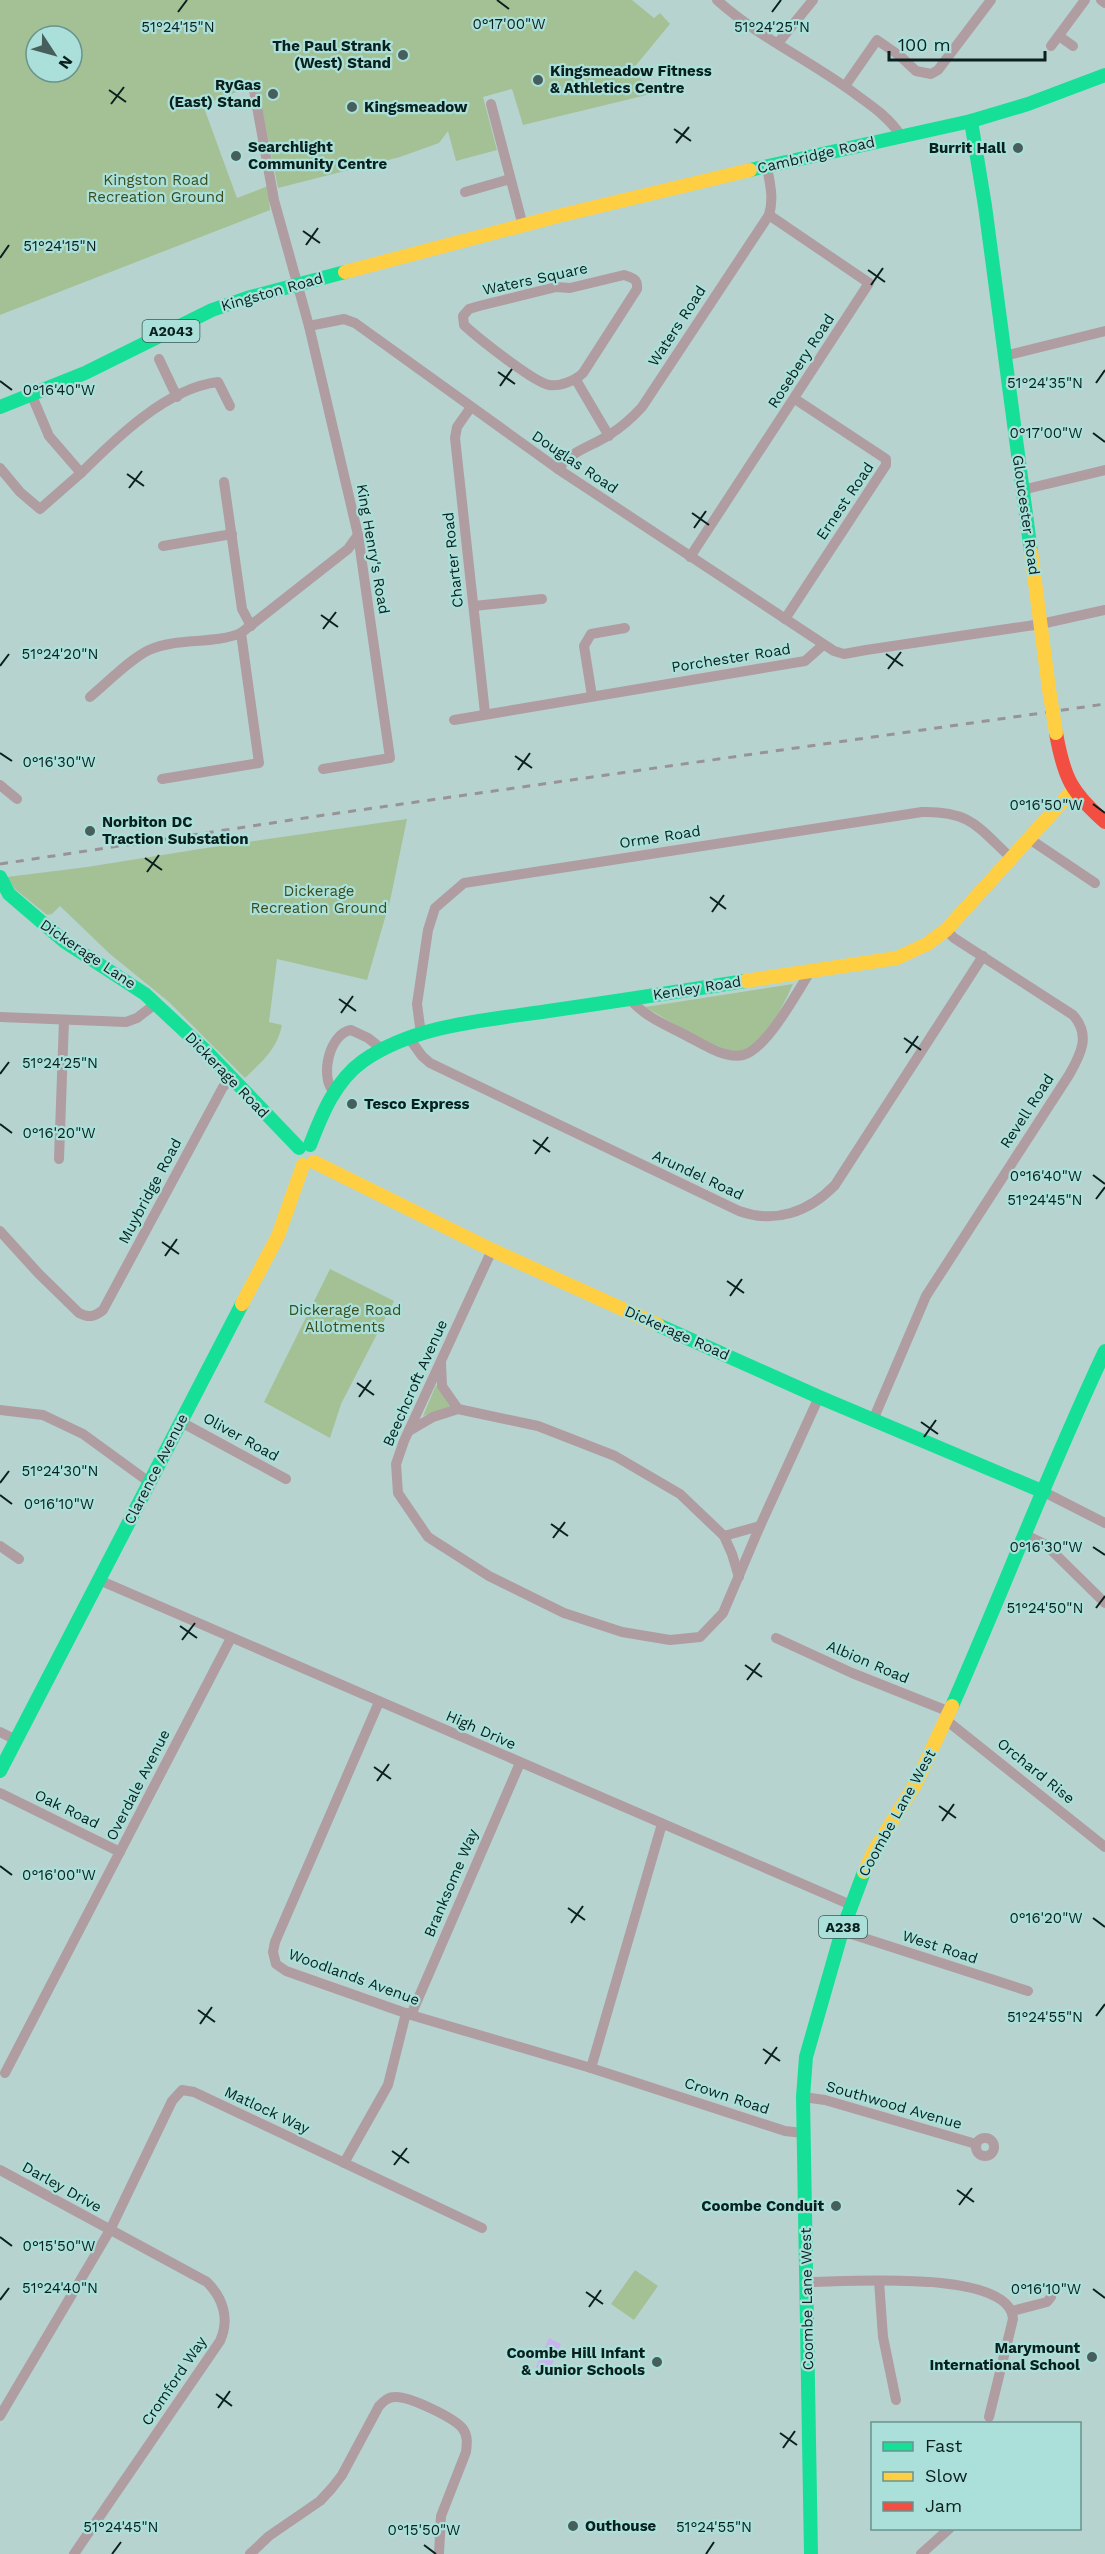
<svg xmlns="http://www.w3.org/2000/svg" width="1105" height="2554" viewBox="0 0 1105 2554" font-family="'Work Sans',sans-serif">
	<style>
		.green { fill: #a4c195; fill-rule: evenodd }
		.water { fill: #c8b3ee }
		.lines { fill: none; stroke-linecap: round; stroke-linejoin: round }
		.street { stroke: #af9da1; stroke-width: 10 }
		.fast { stroke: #16e098; stroke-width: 14 }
		.slow { stroke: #ffcf43; stroke-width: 14 }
		.jam { stroke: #f24e42; stroke-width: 14 }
		.rail { stroke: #989496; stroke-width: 3; stroke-dasharray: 8 8; stroke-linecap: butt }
		.slow-bridge { stroke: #ffcf43; stroke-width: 14 }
		.ticks { fill: none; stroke: #0a201e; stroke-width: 2 }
		.poi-dot { fill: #475f5c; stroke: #aae0d9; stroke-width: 2 }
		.labels { text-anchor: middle; stroke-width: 4.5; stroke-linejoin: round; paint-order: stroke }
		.shield { fill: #aae0d9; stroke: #3a5a56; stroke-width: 1.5 }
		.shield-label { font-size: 14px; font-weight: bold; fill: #0a201e }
		.poi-label { font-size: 15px; font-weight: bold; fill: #0a201e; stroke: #aae0d9; text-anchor: end }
		.street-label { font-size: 15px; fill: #0a201e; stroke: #aae0d9 }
		.park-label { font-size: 15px; fill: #3c4d1d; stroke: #aae0d9 }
		.ticks-label { font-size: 15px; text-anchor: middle; fill: #0a201e; stroke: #aae0d9; stroke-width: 4.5; stroke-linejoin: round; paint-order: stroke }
	</style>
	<rect width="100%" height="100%" fill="#b7d3d0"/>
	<g class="green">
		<path d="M0,0H632L654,18L660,13L670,24L632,70L655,93L523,125L512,89L483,97L497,150L456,161L448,131L439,143L400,157L278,188L257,84L203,105L237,198L268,186L270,210L0,315ZM36,36H72V72H36Z"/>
		<path d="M407,819L390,901L367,980L277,959L269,1022L282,1025C276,1051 263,1060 245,1078L169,1002L110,954L60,906L52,914L47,915L15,889L7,877L87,867L206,848Z"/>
		<path d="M793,984C785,1002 763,1048 741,1051C720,1054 665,1018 645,1007Z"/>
		<path d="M330,1269L394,1301L341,1404L330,1438L264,1402Z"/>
		<path d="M436,1385L451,1407L423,1416Z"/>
		<path d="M635,2270L658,2286L634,2320L611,2304Z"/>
	</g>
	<path class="water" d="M549,2338L561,2344L548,2373L536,2367Z"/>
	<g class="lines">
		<g class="street">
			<path d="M717,0C759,38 813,62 858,96C875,108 890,119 901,136"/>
			<path d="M1101,0L1105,3"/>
			<path d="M1059,36L1073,46"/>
			<path d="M778,43L813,0"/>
			<path d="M1051,46L1085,0"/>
			<path d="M253,85L274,200L309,326L358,535L390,758L323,769"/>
			<path d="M845,86L877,40L900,56L916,71L931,74L938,70L991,0"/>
			<path d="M491,104L523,226"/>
			<path d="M465,192L510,179"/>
			<path d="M624,275C633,278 638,279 637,289L583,373C576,380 560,387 549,385C533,382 477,337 464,325L463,316L469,309L479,306L556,287L570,288Z"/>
			<path d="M309,326L344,319L355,323L558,469L834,651L844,654L866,650L1041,624L1105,610"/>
			<path d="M1004,356L1105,331"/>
			<path d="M159,359L177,397"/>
			<path d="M576,380L609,436"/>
			<path d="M32,396L49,436L81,473C116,438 167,388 218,382L230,406"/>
			<path d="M471,407L457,427L455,438L485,713"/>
			<path d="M0,468L20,492L40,509L81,473"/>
			<path d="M558,469C574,449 589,448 609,435C622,427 632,418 642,407L769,215C774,198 770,184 767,167"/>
			<path d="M224,482L242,609L251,626"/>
			<path d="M1022,490L1105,470"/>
			<path d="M163,546L232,534"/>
			<path d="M690,557L869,283L769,215"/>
			<path d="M474,606L542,599"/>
			<path d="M785,619L886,465V459L795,399"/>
			<path d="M592,696L584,646L591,634L625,628"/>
			<path d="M90,697C107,683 130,659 149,650C178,637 212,645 241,633L348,549L358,535"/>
			<path d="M454,720L805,661L823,645"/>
			<path d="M162,779L259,763L241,633"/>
			<path d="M0,785L17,799"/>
			<path d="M1028,838L1095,883"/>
			<path d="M630,999C645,1017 666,1025 687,1036C703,1044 724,1059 743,1055C766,1050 798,991 811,970"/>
			<path d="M0,1017L126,1022L137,1018L154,1005"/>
			<path d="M421,1034L417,1004L428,930L435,908L464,883L922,812C970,811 977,826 1010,857"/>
			<path d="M409,1038L422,1056L430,1063L739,1211C775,1224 809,1212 835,1185L983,956"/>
			<path d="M333,1091C320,1076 329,1034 351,1030L368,1038L382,1049"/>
			<path d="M59,1159L64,1020"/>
			<path d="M0,1231L39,1274L79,1313C89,1318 94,1317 103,1310L223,1087L231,1079"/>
			<path d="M492,1250L404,1441L396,1464L398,1493L428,1537L489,1576L564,1613L622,1632L670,1640L700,1637L723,1613L760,1526L819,1397"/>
			<path d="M441,1363L442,1386L458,1409"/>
			<path d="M0,1410L43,1415L83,1434L149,1482"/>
			<path d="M873,1420L926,1296L1069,1075C1081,1054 1091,1035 1073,1015L954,938L946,930"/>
			<path d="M181,1422L286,1479"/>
			<path d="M409,1431L433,1417L458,1409L538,1426L615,1456L680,1494L724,1536L760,1526"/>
			<path d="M1044,1492L1105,1523"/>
			<path d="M1026,1535L1046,1545L1105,1603"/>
			<path d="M724,1536L732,1554L739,1577"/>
			<path d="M0,1546L19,1559"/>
			<path d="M99,1580L851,1905"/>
			<path d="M776,1638L852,1673L950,1712"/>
			<path d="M379,1702L275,1942L273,1952L276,1964L286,1971L411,2015L591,2068L785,2131L803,2133"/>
			<path d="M946,1720L1105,1847"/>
			<path d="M0,1732L16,1740"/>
			<path d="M0,1793L120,1852"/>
			<path d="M842,1931L1028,1991"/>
			<path d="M411,2015L520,1763"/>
			<path d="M591,2068L662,1824"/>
			<path d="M5,2073L231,1638"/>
			<path d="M803,2097L825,2100L976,2144"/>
			<circle cx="985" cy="2147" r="9"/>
			<path d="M344,2163L388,2085L406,2013"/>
			<path d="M0,2170L207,2282C223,2298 230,2319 220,2341L74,2554"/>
			<path d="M879,2281L883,2337L896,2400"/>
			<path d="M807,2282C843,2282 1010,2268 1013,2319L989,2417"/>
			<path d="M1012,2311L1047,2302L1051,2297"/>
			<path d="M0,2416L110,2230L172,2101L182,2090L194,2092L482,2228"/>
			<path d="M250,2554L269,2536L320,2501L332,2488L342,2475L379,2406C384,2401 388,2397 395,2397C409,2396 455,2418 463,2429C468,2436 467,2444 466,2452L441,2516L439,2554"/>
			<path d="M921,2554L950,2528"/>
		</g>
		<g class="fast">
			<path d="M971,121L985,206L1031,552"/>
			<path d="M750,170L971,121L1028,104L1105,75"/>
			<path d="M0,407L85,373L212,310L247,298L345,272"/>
			<path d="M0,877L9,894L65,942L145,994L206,1051L299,1148"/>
			<path d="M310,1145C322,1114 335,1081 363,1061C417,1023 492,1020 555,1010C618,1001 682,991 745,981"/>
			<path d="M658,1325L819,1397L1044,1492"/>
			<path d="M952,1706C1004,1588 1050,1467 1105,1351"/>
			<path d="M0,1771L242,1304"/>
			<path d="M811,2554L803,2097L806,2057L842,1931L864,1872"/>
		</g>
		<g class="slow">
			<path d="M345,272L558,216L750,170"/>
			<path d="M1031,552L1049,689"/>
			<path d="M745,981L897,958L927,944L946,930L1072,791"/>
			<path d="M314,1162L492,1250L658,1325"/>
			<path d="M242,1304L278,1236L303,1165"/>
			<path d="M864,1872L874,1851L916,1783L952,1706"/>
		</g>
		<path class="jam" d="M1056,733C1064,778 1071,792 1105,822"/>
		<path class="rail" d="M0,864L318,816L1105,704"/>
		<path class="slow-bridge" d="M1049,689L1056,733"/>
	</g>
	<path class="ticks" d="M497,0L509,9M178,12L187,0M772,12L781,0M109,90L126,102M111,104L124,87M674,129L691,141M676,143L689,127M303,231L320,243M306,245L318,228M0,258L9,245M868,270L885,282M871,285L883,268M498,372L515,384M0,381L12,390M1096,383L1105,370M500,386L512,369M1093,433L1105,442M127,474L144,486M129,488L142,471M692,513L709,525M694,528L706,511M321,615L338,627M323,629L336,612M886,654L903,666M0,666L9,654M888,669L901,652M0,753L12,761M515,756L532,768M518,770L530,753M1093,804L1105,813M145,858L162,870M147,872L159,855M710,897L726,909M712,912L724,895M339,999L356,1011M341,1013L353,996M904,1038L921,1050M906,1053L918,1036M0,1074L9,1062M0,1124L12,1133M533,1140L550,1152M535,1154L548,1137M1093,1175L1105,1184M1096,1199L1105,1187M162,1242L179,1254M165,1256L177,1239M727,1281L744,1293M730,1296L742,1279M357,1383L374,1395M359,1397L371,1380M921,1422L938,1434M924,1437L936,1420M0,1483L9,1471M0,1495L12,1504M551,1524L568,1536M553,1538L565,1522M1093,1547L1105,1555M1096,1608L1105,1596M180,1626L197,1638M182,1640L195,1623M745,1665L762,1677M747,1680L760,1663M374,1767L391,1779M377,1781L389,1764M939,1806L956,1818M942,1821L954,1804M0,1866L12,1875M568,1908L585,1920M1093,1918L1105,1927M571,1923L583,1906M198,2010L215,2022M1096,2016L1105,2004M200,2024L212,2007M763,2049L780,2061M765,2064L777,2047M392,2151L409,2163M394,2165L407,2148M957,2190L974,2202M959,2205L972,2188M0,2237L12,2246M1093,2289L1105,2298M586,2292L603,2304M0,2300L9,2288M589,2307L601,2290M216,2394L232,2406M218,2408L230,2391M780,2433L797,2445M783,2448L795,2431M424,2545L436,2554M112,2554L121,2542M706,2554L714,2542"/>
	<g class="poi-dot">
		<circle cx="403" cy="55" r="6"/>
		<circle cx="538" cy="80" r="6"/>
		<circle cx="273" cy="94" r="6"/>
		<circle cx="352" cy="107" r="6"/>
		<circle cx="1018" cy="148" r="6"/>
		<circle cx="236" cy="156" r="6"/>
		<circle cx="90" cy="831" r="6"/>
		<circle cx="352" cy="1104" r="6"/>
		<circle cx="836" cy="2206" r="6"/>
		<circle cx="1092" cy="2357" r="6"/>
		<circle cx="657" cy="2362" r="6"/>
		<circle cx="573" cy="2526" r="6"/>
	</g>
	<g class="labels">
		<g class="shield">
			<rect x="142.5" y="320" width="57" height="22" rx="4.5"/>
			<rect x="819" y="1916" width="48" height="22" rx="4.5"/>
		</g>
		<g class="shield-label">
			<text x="171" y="336">A2043</text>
			<text x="843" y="1932">A238</text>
		</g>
		<g class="poi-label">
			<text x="391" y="51">The Paul Strank<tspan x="391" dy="17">(West) Stand</tspan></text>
			<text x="550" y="76" text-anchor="start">Kingsmeadow Fitness<tspan x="550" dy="17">&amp; Athletics Centre</tspan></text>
			<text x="261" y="90">RyGas<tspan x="261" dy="17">(East) Stand</tspan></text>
			<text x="364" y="112" text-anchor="start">Kingsmeadow</text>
			<text x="248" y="152" text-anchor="start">Searchlight<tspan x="248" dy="17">Community Centre</tspan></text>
			<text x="1006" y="153">Burrit Hall</text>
			<text x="102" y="827" text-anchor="start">Norbiton DC<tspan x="102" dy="17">Traction Substation</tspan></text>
			<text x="364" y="1109" text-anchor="start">Tesco Express</text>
			<text x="824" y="2211">Coombe Conduit</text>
			<text x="1080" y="2353">Marymount<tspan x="1080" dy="17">International School</tspan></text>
			<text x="645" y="2358">Coombe Hill Infant<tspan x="645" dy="17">&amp; Junior Schools</tspan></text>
			<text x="585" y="2531" text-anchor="start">Outhouse</text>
		</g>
		<g class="street-label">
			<text transform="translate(816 155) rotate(-13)" y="5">Cambridge Road</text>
			<text transform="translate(535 279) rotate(-12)" y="5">Waters Square</text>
			<text transform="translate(272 292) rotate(-16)" y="5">Kingston Road</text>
			<text transform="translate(677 326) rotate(-57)" y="5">Waters Road</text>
			<text transform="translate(801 361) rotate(-57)" y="5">Rosebery Road</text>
			<text transform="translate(575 462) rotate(34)" y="5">Douglas Road</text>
			<text transform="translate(845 501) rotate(-56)" y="5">Ernest Road</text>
			<text transform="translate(1026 515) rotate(82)" y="5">Gloucester Road</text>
			<text transform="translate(373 549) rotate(80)" y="5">King Henry's Road</text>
			<text transform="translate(453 560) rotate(-96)" y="5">Charter Road</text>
			<text transform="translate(731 658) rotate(-9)" y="5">Porchester Road</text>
			<text transform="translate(660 837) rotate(-9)" y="5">Orme Road</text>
			<text transform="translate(88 954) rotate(34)" y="5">Dickerage Lane</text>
			<text transform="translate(697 988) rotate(-9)" y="5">Kenley Road</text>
			<text transform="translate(227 1075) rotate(46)" y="5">Dickerage Road</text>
			<text transform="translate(1027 1111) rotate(-57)" y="5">Revell Road</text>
			<text transform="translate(698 1175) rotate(25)" y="5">Arundel Road</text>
			<text transform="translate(150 1191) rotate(-62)" y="5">Muybridge Road</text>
			<text transform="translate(677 1333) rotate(24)" y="5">Dickerage Road</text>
			<text transform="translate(415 1383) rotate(-66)" y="5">Beechcroft Avenue</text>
			<text transform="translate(241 1437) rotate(29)" y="5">Oliver Road</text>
			<text transform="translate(156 1469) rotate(-63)" y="5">Clarence Avenue</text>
			<text transform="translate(868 1662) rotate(23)" y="5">Albion Road</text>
			<text transform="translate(481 1730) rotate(24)" y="5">High Drive</text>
			<text transform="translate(1036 1771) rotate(39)" y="5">Orchard Rise</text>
			<text transform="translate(138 1785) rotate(-63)" y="5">Overdale Avenue</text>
			<text transform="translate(67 1809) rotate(26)" y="5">Oak Road</text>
			<text transform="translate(897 1813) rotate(-61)" y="5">Coombe Lane West</text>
			<text transform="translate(451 1883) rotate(-67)" y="5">Branksome Way</text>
			<text transform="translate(940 1947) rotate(18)" y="5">West Road</text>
			<text transform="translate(354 1977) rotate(20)" y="5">Woodlands Avenue</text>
			<text transform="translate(727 2096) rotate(18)" y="5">Crown Road</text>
			<text transform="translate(894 2105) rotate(16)" y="5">Southwood Avenue</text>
			<text transform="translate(267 2110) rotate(25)" y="5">Matlock Way</text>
			<text transform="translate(62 2187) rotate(29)" y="5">Darley Drive</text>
			<text transform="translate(807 2299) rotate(-91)" y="5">Coombe Lane West</text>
			<text transform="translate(174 2381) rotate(-56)" y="5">Cromford Way</text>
		</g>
		<g class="park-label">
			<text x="156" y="185">Kingston Road<tspan x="156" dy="17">Recreation Ground</tspan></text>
			<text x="319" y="896">Dickerage<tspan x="319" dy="17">Recreation Ground</tspan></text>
			<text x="345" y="1315">Dickerage Road<tspan x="345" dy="17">Allotments</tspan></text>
		</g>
	</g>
	<g class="ticks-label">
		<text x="509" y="29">0°17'00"W</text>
		<text x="178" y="32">51°24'15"N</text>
		<text x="772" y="32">51°24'25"N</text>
		<text x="60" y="251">51°24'15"N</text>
		<text x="1045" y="388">51°24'35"N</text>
		<text x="59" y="395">0°16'40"W</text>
		<text x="1046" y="438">0°17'00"W</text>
		<text x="60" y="659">51°24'20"N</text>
		<text x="59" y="767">0°16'30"W</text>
		<text x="1046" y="810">0°16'50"W</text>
		<text x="60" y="1068">51°24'25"N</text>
		<text x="59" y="1138">0°16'20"W</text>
		<text x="1046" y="1181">0°16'40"W</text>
		<text x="1045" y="1205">51°24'45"N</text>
		<text x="60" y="1476">51°24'30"N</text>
		<text x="59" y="1509">0°16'10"W</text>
		<text x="1046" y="1552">0°16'30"W</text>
		<text x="1045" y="1613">51°24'50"N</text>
		<text x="59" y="1880">0°16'00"W</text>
		<text x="1046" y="1923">0°16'20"W</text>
		<text x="1045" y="2022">51°24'55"N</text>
		<text x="59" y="2251">0°15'50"W</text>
		<text x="60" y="2293">51°24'40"N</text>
		<text x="1046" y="2294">0°16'10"W</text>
		<text x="121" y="2532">51°24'45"N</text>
		<text x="714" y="2532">51°24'55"N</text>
		<text x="424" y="2535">0°15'50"W</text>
	</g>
	<rect x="871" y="2422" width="210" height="108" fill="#aae0d9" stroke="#6a938e" stroke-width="1.5"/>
	<rect x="883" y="2442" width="30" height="9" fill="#16e098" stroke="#6a938e" stroke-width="1.5"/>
	<text x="925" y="2452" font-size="18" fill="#0a201e">Fast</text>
	<rect x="883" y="2472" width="30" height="9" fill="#ffcf43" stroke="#6a938e" stroke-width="1.5"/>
	<text x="925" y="2482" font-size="18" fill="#0a201e">Slow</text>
	<rect x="883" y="2502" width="30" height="9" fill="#f24e42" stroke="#6a938e" stroke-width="1.5"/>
	<text x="925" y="2512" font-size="18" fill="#0a201e">Jam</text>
	<g transform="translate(54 54) rotate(126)"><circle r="28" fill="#aae0d9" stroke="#6a938e" stroke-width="1.5"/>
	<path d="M0-4.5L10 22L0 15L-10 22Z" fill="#475f5c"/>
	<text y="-9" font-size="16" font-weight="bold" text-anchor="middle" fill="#0a201e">N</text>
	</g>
	<path d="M889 51v9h156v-9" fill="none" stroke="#0a201e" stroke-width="3"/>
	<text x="898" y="51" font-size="18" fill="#0a201e" stroke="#aae0d9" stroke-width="4.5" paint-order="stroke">100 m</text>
</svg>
